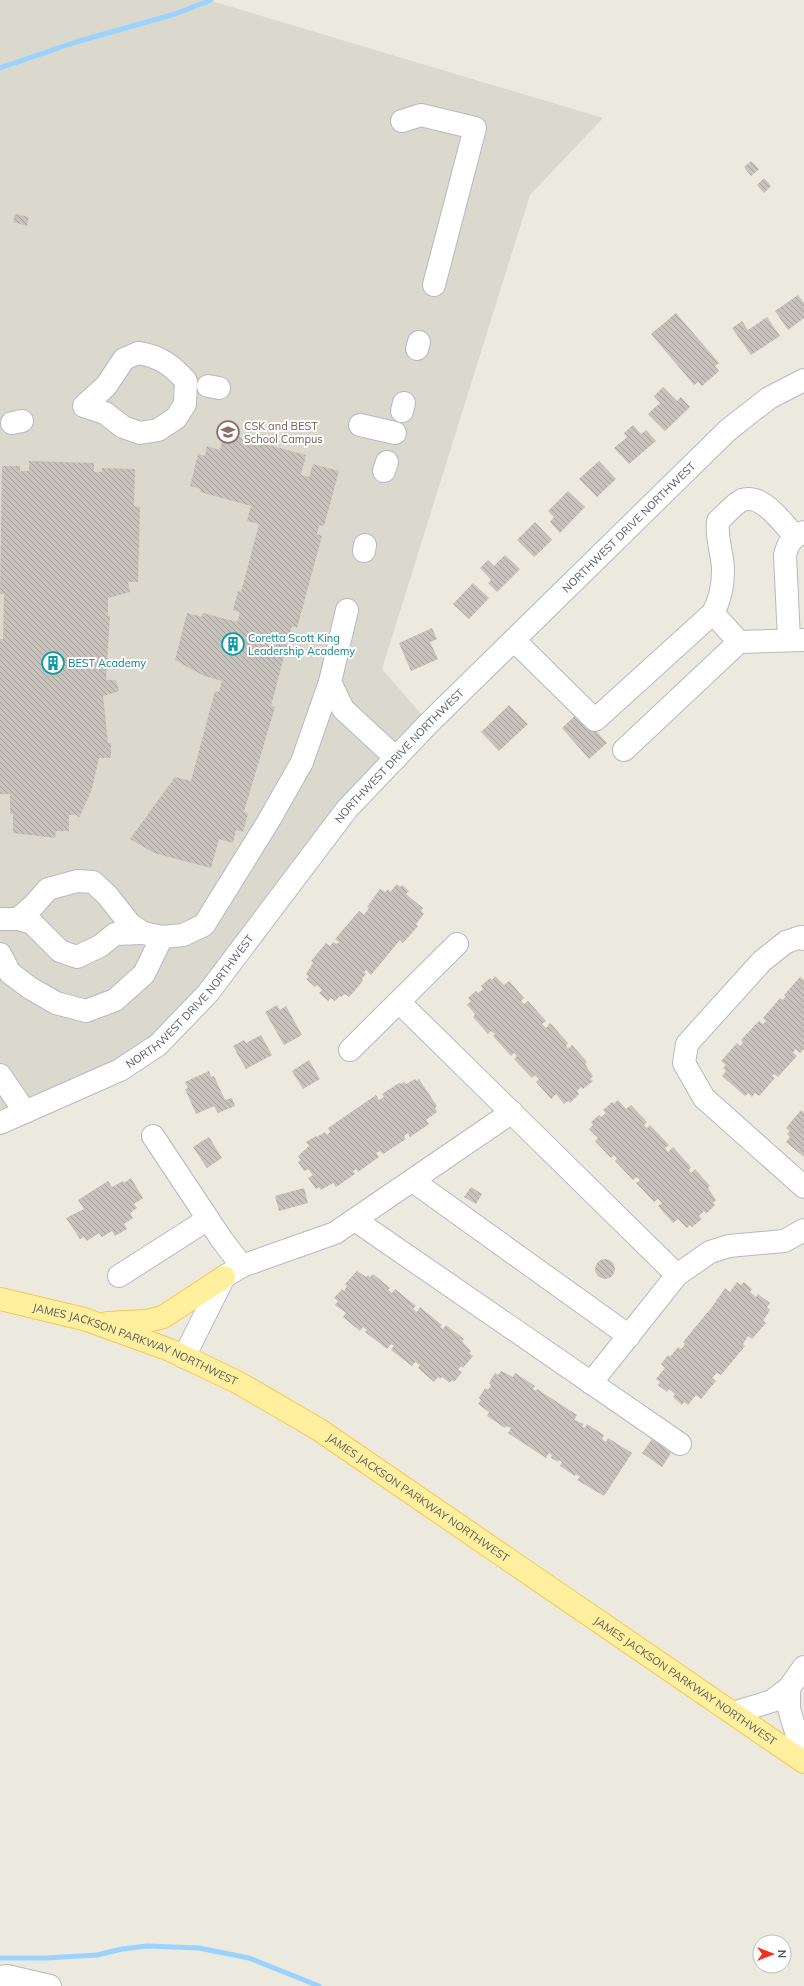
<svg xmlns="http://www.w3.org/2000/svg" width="804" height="1986" viewBox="0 0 804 1986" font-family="Mulish,sans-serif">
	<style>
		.education { fill: #dbd8cd }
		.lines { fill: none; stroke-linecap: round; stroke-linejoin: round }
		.stream { stroke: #9bd3ff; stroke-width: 5 }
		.building { fill: url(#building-back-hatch) }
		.minor-casing { stroke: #b6b9bf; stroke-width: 24 }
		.major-casing { stroke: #f9c84a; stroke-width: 24 }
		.minor { stroke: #fff; stroke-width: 22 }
		.major { stroke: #fff0a0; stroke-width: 22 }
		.labels { text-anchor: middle; stroke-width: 4; stroke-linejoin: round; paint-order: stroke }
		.education-label { font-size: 11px; fill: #785e54; stroke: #fff; text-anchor: start }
		.street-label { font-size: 11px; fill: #575b61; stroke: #fff }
		.culture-label { font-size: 11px; fill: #0d838f; stroke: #fff; text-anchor: start }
	</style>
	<defs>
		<pattern id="building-back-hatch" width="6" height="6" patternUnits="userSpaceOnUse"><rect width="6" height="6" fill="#c7c2bb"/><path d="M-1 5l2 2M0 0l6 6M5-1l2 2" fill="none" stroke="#a4a19b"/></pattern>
	</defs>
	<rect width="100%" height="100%" fill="#ece9de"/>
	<path class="education" d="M0,0H208L603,118L530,195L382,669L429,723L158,1045L0,1122Z"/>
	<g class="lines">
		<g class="stream">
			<path d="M0,68L76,42L175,14L211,0"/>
			<path d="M0,1958H46L97,1955L122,1949L147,1946L199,1948L249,1958L319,1986"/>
		</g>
	</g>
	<g class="building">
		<path d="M751,161L759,169L751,176L744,167Z"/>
		<path d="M764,178L771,186L764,193L757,185Z"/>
		<path d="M15,214L29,217L27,226L13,222Z"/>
		<path d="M798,295L804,303V318L788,330L775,311Z"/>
		<path d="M676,313L719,363L715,366L719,371L702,386L698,382L694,385L651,334Z"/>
		<path d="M767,317L780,336L751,355L732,328L742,321L748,330Z"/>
		<path d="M663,387L677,401L681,397L690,407L665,431L648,414L660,403L654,396Z"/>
		<path d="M633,425L641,434L646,430L656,441L629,464L614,448L627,437L624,433Z"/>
		<path d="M224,433L306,455L301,475L309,477L313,464L339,471L324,526L319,525L317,534L322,536L297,628L292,626L271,706L275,707L244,812L248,813L243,832L236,830L233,843L219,839L211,868L154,853L130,839L175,777L191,781L215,691L219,692L222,681L204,676L175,660L187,613L202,617L203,613L237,622L240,612L233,610L238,591L241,592L259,524L247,521L251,506L200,492L201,489L190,486L198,454L205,456L207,446L220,450Z"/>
		<path d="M29,461L94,463V472H102V468L135,469L134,506L140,507L138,582H128L130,592L108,598V616H110L106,680H116L119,691L103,696L108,743H111V758H99L92,789L79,818L77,815H69V831H56L55,838L13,833V814H10V794H0V639H3L4,594H0L2,466H20V471H29Z"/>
		<path d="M599,461L616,479L597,497L579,479Z"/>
		<path d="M568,491L585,507L560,533L550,522L554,517L548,511Z"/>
		<path d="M535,522L552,540L534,557L517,540Z"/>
		<path d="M505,555L520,569L497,592L488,583L491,580L480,568L488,560L494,566Z"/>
		<path d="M473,583L489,598L469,619L453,604Z"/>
		<path d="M432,628L437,639L430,642L438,659L411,671L399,643Z"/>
		<path d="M509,705L528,724L499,751L481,732Z"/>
		<path d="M579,712L607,743L589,759L562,728Z"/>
		<path d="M397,884L400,887L402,885L409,891L406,894L423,908L421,911L424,914L416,924L418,926L403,943L400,940L371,975L366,970L364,972L366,974L362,979L363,981L349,997L345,994L341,997L340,996L335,1001L331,998L328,1001L319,993L322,990L317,985L315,987L306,979L309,977L306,974L313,963L311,961L326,943L330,946L333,942L337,944L339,942L335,939L359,911L364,915L369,908L367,907L380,889L385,892L388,889L390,892Z"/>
		<path d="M495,976L504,985L509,981L524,998L521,1001L524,1004L528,1001L546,1021L542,1024L546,1028L550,1023L568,1043L566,1046L568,1049L572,1045L587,1062L585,1064L593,1076L590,1079L593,1081L583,1089L581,1087L577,1091L579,1094L570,1103L568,1101L564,1104L556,1094L551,1099L536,1082L539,1079L535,1075L532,1078L514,1059L517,1056L514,1053L511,1056L493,1036L495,1034L491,1031L488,1034L473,1017L475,1014L467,1005L471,1001L468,998L476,991L478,993L483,989L481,986L490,978L492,980Z"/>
		<path d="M800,977L804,980V1049L800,1053L796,1049L793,1052L797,1056L778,1077L774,1074L772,1076L775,1078L759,1096L755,1093L752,1097L748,1093L745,1096L722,1076L726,1071L723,1068L726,1065L721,1061L737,1043L740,1046L743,1043L741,1040L759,1021L763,1024L766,1021L763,1018L780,998L783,1000L786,996L784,995Z"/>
		<path d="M277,1005L280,1010L286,1006L302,1035L284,1045L265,1012Z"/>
		<path d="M261,1035L272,1055L246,1069L233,1046L244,1040L246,1043Z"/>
		<path d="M309,1060L320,1079L303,1089L292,1071Z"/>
		<path d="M209,1071L211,1077L214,1076L225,1100L232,1098L235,1106L218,1113L214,1106L196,1114L185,1089L188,1088L185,1082Z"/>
		<path d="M415,1079L417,1081L419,1079L437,1106L435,1108L437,1112L426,1120L429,1124L410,1137L408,1133L404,1136L406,1139L383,1154L380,1151L376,1153L379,1157L358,1172L356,1169L353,1171L355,1174L336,1187L333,1183L321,1190L319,1187L316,1189L308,1178L313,1175L308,1169L304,1171L298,1162L301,1160L298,1156L309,1146L306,1142L316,1136L317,1137L325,1132L327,1135L330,1132L328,1128L376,1095L379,1100L384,1097L382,1094L399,1083L400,1084L404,1082L406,1084Z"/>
		<path d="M618,1100L626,1109L631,1105L647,1122L644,1125L647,1128L650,1125L669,1145L665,1148L668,1152L673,1147L691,1167L689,1170L691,1173L695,1169L710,1186L708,1188L716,1200L713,1203L715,1205L706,1214L704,1211L699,1216L702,1219L692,1227L690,1225L687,1228L678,1219L673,1223L658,1206L662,1203L658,1199L654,1202L636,1183L640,1180L637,1177L633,1180L615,1161L617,1159L614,1155L611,1158L595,1141L598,1138L589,1129L593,1125L591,1122L599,1115L601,1117L606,1113L603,1110L612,1102L614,1104Z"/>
		<path d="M801,1110L804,1112V1157L786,1142L790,1137L787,1134L790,1131L786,1128Z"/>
		<path d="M209,1137L222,1158L207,1168L193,1147Z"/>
		<path d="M131,1178L143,1198L134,1204L137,1208L130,1213L133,1218L124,1224L127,1229L115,1236L112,1231L102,1237L99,1233L87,1241L84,1237L80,1239L66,1218L84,1209L78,1200L108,1181L112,1187L123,1181L124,1183Z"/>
		<path d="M471,1187L482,1194L476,1204L464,1197Z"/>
		<path d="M304,1188L308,1203L279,1211L275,1196Z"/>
		<circle cx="605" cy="1269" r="10"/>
		<path d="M357,1271L366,1277L368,1275L370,1277L373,1274L390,1288L388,1290L392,1293L395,1289L416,1306L413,1309L417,1312L420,1307L442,1325L440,1327L443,1329L446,1325L464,1339L462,1341L471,1351L469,1353L473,1356L463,1368L461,1366L458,1370L462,1372L454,1382L452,1380L450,1383L442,1377L440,1379L438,1377L434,1382L418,1368L420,1365L415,1362L412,1366L391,1350L394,1346L391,1344L387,1349L365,1332L367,1330L363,1327L360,1331L343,1317L346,1313L335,1305L338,1301L334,1298L342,1289L344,1291L347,1286L345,1284Z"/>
		<path d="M737,1282L741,1285L744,1282L752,1289L750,1292L756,1297L758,1294L770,1303L767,1307L770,1310L763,1321L766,1323L752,1339L748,1336L743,1344L745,1346L721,1375L717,1373L712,1378L716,1381L701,1399L696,1395L688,1405L684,1402L682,1405L673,1397L675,1394L669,1389L667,1392L658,1385L660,1382L656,1379L665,1368L661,1364L668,1355L670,1357L678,1347L681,1349L685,1344L683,1342L712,1307L725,1288L730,1292Z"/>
		<path d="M501,1371L513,1377L515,1373L535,1386L533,1389L536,1391L537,1389L577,1415L574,1420L584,1424L582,1427L585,1428L587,1424L604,1435L602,1439L606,1442L608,1438L632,1453L604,1496L577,1480L580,1477L576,1474L575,1476L560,1466L562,1462L559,1460L558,1462L551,1458L552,1455L549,1453L546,1458L508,1433L511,1428L507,1426L505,1428L487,1416L489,1412L478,1404L481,1400L479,1398L485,1388L488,1390L491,1385L489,1383L495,1373L498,1375Z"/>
		<path d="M652,1439L671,1453L662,1467L642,1453Z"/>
	</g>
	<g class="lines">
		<g class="minor-casing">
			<g id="minor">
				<path d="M402,121L421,115L475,128L434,285"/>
				<path d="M417,349L419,342"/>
				<path d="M138,353C159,356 172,365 186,381L185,404L176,418L158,430L140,433L123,427L105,413L84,406L106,386L124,359Z"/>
				<path d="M208,386L219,388"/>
				<path d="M402,411L404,403"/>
				<path d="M12,423L22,421"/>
				<path d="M360,425L395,433"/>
				<path d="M384,471L387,462"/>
				<path d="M364,551L365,545"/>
				<path d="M347,610L330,682L343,709L396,758"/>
				<path d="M713,613C720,600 723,586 723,571C723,553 716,541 718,521C725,515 734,504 742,500C763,493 782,523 795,536"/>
				<path d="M514,640L595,720L713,613L739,642L624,750"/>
				<path d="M789,640L785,555C788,543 792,537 804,532"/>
				<path d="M739,642L803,640"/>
				<path d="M0,919H18L32,923L60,951L77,957L100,946L115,934L143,933"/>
				<path d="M18,919L34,905L48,889L77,881L93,882L107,895L130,924L143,933L162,937"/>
				<path d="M804,939L801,937L786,942L762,961L687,1044L684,1063L704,1098L804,1187"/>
				<path d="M0,954L10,973L30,988L56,1003L86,1011L115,1000L144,974L162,937L183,935L204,925L268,822L302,762L330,682"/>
				<path d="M399,1002L677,1275"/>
				<path d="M350,1050L457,944"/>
				<path d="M0,1075L25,1112"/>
				<path id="s1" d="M0,1123L120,1070L158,1045L208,993L347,809L429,723L728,430L769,398L804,380"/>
				<path d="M153,1136L222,1240L242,1266"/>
				<path d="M413,1181L629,1336"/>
				<path d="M355,1220L680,1444"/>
				<path d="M119,1276L208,1219"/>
				<path d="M184,1357L224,1277L242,1266L335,1233L512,1112"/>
				<path d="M591,1383L677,1275L710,1252L729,1246L784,1241L804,1230"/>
				<path d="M789,1688V1709L804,1758"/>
				<path d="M733,1713L772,1701L789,1688L804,1667"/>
				<path d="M0,1977L7,1976L50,1986"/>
			</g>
		</g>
		<g class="major-casing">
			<g id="major">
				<path id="s2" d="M0,1299L84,1319L170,1350L239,1383L318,1429L804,1762"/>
				<path d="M108,1323L147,1321L163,1317L224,1277"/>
			</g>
		</g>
		<use href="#minor" class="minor"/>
		<use href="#major" class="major"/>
	</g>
	<defs>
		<g id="school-ring" transform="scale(1.15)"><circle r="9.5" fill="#fff" stroke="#8d6e63" stroke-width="1.5"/><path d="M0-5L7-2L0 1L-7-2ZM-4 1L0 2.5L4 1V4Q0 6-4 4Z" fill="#8d6e63"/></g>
		<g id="building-ring" transform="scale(1.15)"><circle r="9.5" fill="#fff" stroke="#0f9aa8" stroke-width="1.5"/><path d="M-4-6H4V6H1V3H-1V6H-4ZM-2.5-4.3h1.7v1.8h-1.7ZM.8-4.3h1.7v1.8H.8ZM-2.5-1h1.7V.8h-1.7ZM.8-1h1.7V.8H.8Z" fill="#0f9aa8"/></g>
	</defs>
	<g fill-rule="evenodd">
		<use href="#school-ring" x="228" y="432"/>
		<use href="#building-ring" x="233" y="644"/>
		<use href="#building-ring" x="53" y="663"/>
	</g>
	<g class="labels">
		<g class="education-label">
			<text x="244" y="430">CSK and BEST<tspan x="244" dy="13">School Campus</tspan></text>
		</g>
		<g class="street-label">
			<text dy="4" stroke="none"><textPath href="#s1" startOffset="878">NORTHWEST DRIVE NORTHWEST</textPath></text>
			<text dy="4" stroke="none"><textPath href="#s1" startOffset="554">NORTHWEST DRIVE NORTHWEST</textPath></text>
			<text dy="4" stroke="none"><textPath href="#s1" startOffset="230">NORTHWEST DRIVE NORTHWEST</textPath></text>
			<text dy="4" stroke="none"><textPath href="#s2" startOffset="143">JAMES JACKSON PARKWAY NORTHWEST</textPath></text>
			<text dy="4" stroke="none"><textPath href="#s2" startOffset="467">JAMES JACKSON PARKWAY NORTHWEST</textPath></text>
			<text dy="4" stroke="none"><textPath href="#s2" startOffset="791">JAMES JACKSON PARKWAY NORTHWEST</textPath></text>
		</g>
		<g class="culture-label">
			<text x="248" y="642">Coretta Scott King<tspan x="248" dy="13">Leadership Academy</tspan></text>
			<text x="68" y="667">BEST Academy</text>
		</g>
	</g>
	<g transform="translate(772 1954) rotate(90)"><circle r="19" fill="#ffffff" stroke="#bcbdc0"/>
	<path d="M0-3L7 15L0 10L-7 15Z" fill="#f22f1e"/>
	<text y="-6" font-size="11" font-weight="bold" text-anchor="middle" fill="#575b61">N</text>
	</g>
</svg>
